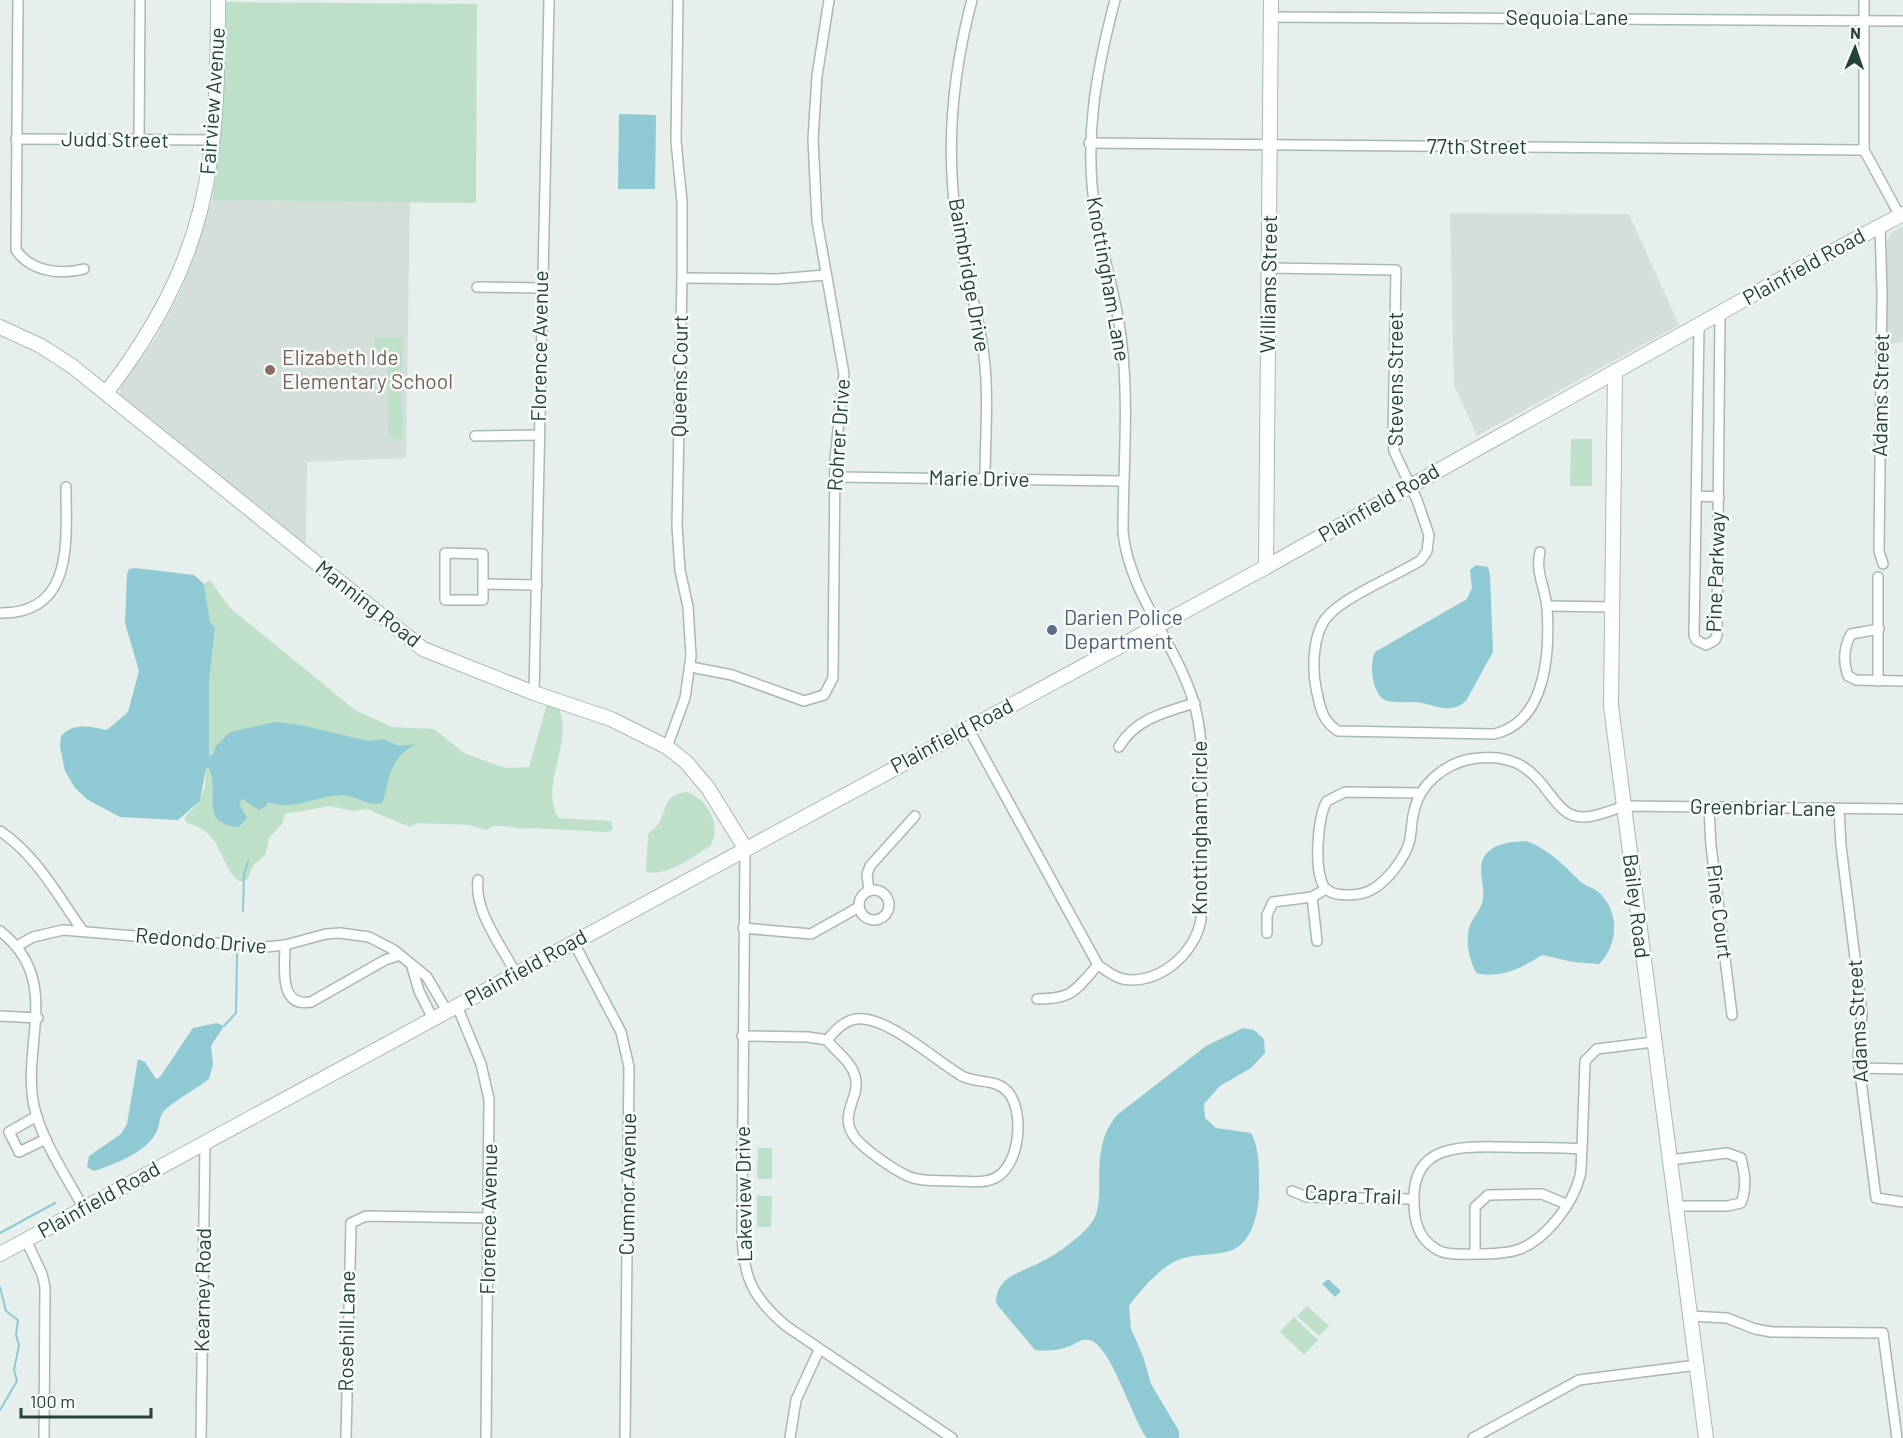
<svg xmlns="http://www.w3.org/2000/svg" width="1903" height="1438" viewBox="0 0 1903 1438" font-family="Barlow,sans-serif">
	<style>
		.built { fill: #d4dfda }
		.green { fill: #bfe0c8 }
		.water { fill: #8ec9d4 }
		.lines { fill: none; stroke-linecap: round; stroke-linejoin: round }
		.stream { stroke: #8ec9d4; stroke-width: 2 }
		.street-casing { stroke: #a8b8b2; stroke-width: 12 }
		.secondary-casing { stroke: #a4bbb3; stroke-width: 16 }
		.street { stroke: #fff; stroke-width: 9 }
		.secondary { stroke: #fff; stroke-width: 14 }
		.education-dot { fill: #8d6e63; stroke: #f7fbf9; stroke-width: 2 }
		.service-dot { fill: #5c6f8a; stroke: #f7fbf9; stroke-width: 2 }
		.labels { text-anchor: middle; stroke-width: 5; stroke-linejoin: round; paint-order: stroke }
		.street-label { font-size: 21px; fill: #24423a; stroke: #f7fbf9 }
		.education-label { font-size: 21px; fill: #785e54; stroke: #f7fbf9; text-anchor: start }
		.service-label { font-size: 21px; fill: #4e5e75; stroke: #f7fbf9; text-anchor: start }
	</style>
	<rect width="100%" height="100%" fill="#e6efeb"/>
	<g class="built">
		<path d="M212,200L410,202L406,458L307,462L306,547L120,395L121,386L155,339L182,288Z"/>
		<path d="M1450,213L1629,214L1679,325L1477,436L1454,385Z"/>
		<path d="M1903,226V342L1886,345L1887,241L1891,233Z"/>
	</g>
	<g class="green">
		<path d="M223,2L477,4L476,203L212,200C224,134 223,69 223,2Z"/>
		<path d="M374,338H402L403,439H389L387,352L374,351Z"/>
		<path d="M1571,439H1592V486H1570Z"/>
		<path d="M210,580L230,608L355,710L392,727L434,729L464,753L505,768L529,767L547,704L558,707C575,742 539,782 558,818L611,821L613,829L608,832L530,828C517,831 498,820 486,830L469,825L417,823L410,827L367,809L353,811L330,806L285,814L282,824L269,838L266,854L253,866L247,880L240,882C218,865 225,833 187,823L184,818L200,801L205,786L209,682L215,628L210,622L204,584Z"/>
		<path d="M686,792C707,797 723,827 710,846C691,858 669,876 646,872L648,834C653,829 659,825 661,819C668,802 666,795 686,792Z"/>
		<path d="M758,1148H772V1179H757Z"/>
		<path d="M757,1196H772L771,1227H757Z"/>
		<path d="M1307,1306L1329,1326L1319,1336L1297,1316Z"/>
		<path d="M1294,1317L1318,1340L1304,1355L1280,1332Z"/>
	</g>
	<g class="water">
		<path d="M619,114L656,115L655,189H618Z"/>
		<path d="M1476,565L1488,567L1490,575L1493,652L1466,701C1449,716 1433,703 1414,702C1403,702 1394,703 1384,700C1372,691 1369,665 1375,652L1467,599L1472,588L1470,570Z"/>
		<path d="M135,568L194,575L204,584L210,622L215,628L209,682V756L213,755L216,746L230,732L275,722L300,725L368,741L384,739L398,746L416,744C389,759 390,776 383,802C371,809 356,795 342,795C318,795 292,812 268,802L265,807L259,810L242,799L239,804L247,818L239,827C197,824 221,794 209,768H206L200,801L178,820L120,817L88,800L75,788L65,771L60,746L61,736C74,722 91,727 107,730L128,712L139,671L125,623L127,574L129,569Z"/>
		<path d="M1526,841C1549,849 1563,865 1581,882C1585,886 1592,887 1597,891C1620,909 1619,945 1599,964L1573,962L1542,955C1522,968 1499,979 1476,973C1469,959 1464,938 1471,923C1475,915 1482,908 1483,898C1485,885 1477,868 1484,857C1493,843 1510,842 1526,841Z"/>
		<path d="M217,1023L224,1026L211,1046L213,1064L209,1079C196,1089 180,1097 167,1108C158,1115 161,1124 156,1133C145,1153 115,1164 94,1171L87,1167L89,1156L121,1134L127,1124L138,1059L145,1062L156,1079L160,1077L193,1028Z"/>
		<path d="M1243,1028L1254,1030L1264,1039L1265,1053L1251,1068L1220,1086L1204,1104L1205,1118L1216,1128L1251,1133C1259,1148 1259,1166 1259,1183C1260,1208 1254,1246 1226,1252C1212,1255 1198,1254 1184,1258C1165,1262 1140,1290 1129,1306L1131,1329L1143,1356L1151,1384L1179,1431V1438H1147C1132,1419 1111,1344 1089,1340C1080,1338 1075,1345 1067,1347C1057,1351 1046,1351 1035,1350L999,1307L996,1302C996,1298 997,1292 999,1289C1005,1277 1017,1273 1028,1268C1049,1260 1079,1240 1092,1222C1109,1198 1086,1152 1117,1115L1206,1046Z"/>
		<path d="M1328,1279L1341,1291L1335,1297L1322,1284Z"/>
	</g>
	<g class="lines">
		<g class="stream">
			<path d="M243,911L244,874L248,861"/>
			<path d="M224,1026L236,1013L237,953"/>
			<path d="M0,1233L55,1203"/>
			<path d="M0,1287L6,1311L18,1320L16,1335L19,1345L14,1370L17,1381L0,1410"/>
		</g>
		<g class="street-casing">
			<g id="street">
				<path d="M18,0L16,250C31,272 61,275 84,269"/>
				<path d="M972,0C952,75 945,154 958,231C965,273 979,314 984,356C989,397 985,439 985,479"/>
				<path d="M1864,0V150L1900,216"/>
				<path d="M1271,17L1903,21"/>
				<path d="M16,139L214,140"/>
				<path d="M139,140L140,0"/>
				<path d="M1089,143L1864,150"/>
				<path d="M1880,226L1882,293L1879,551L1883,564"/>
				<path d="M1269,268L1396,270L1393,440L1394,451L1417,500L1429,535L1427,551L1421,560C1396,576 1345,596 1327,617C1313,633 1312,668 1316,688C1320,706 1321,720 1338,731L1494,734C1547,722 1550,651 1547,607C1545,588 1535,571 1540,552"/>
				<path d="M682,278L777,279L825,275"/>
				<path d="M477,287L541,288"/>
				<path d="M1699,326L1694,635L1696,640L1706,645L1715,640L1717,635L1720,313"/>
				<path d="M475,436L538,435"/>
				<path d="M835,477L1123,481"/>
				<path d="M1697,496L1719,497"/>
				<path d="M445,553L483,554V600H445Z"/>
				<path d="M1878,577V681"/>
				<path d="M483,584L537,585"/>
				<path d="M1547,606L1612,607"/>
				<path d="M0,613C75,614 66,539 66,487"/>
				<path d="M1879,629L1851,634C1844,647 1843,662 1848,676L1856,680L1903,681"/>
				<path d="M691,667L732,675L804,701L824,695L833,678L835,459L844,374L817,221L813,139L817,76L829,0"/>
				<path d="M534,693L549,0"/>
				<path d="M968,728L1098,965C1106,970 1113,977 1123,979C1158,986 1196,953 1201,919C1201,883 1202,846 1202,809C1202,773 1204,735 1193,700C1175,642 1129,593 1123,532C1123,470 1129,406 1122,345C1118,301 1103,259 1096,216C1083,141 1096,72 1115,0"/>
				<path d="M667,747L685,698L691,656L688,607L680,570L677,526L682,278V202L676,141L678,0"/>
				<path d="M1119,747C1135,719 1165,712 1195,703"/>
				<path d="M1421,793L1345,792L1327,801C1317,816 1313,876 1326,889C1332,894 1340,895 1347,895C1356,895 1365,894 1373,889C1388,880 1404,859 1409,843C1412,832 1411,822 1414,811C1420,784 1444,764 1471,759C1549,746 1544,819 1584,817C1597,817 1612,810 1624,806L1903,809"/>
				<path d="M1709,808L1711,846L1732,1015"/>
				<path d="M1839,809L1841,846L1862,1014L1858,1057L1876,1198L1903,1202"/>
				<path d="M0,831C38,857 57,895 83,931"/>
				<path d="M745,848L742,1233C743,1277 752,1297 786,1326L952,1438"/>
				<path d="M478,880C474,912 502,946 516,974"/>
				<circle cx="874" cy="905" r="15"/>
				<path d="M869,891L867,874L870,866L915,816"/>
				<path d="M1312,897L1317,941"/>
				<path d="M743,928L811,934L859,907"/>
				<path d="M0,931C63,980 21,1044 34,1106C42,1142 67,1177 84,1209"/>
				<path d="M1267,933V915L1273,902L1312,897L1326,889"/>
				<path d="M574,943L621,1032L629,1067L625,1438"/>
				<path d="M285,945C285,966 278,1008 311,1002L385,960L400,955"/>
				<path d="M17,946L33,937L63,930L265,947L285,945L326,934L340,933L369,937L394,950L427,977L447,1011"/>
				<path d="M412,967L419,991L433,1019"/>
				<path d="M1037,999C1074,999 1075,990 1098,965"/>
				<path d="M457,1006L481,1064L489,1099L486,1438"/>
				<path d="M0,1016L38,1018"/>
				<path d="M742,1036L808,1037L827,1040C835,1031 843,1021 856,1019C885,1014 936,1061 962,1076C977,1084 996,1078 1008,1092C1025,1112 1020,1166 995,1178C983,1184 967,1181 954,1181C941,1180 926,1182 913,1178C899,1174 867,1151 857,1140C835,1115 862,1098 855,1076C851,1061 836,1052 827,1040"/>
				<path d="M1859,1068L1903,1069"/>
				<path d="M37,1116L9,1132L19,1152L46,1139"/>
				<path d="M1582,1149C1581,1157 1582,1168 1580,1176C1573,1204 1545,1241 1517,1250C1504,1254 1489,1254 1476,1254C1463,1254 1447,1256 1436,1249C1418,1238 1414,1221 1414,1201C1412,1141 1466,1147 1508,1147C1533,1148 1557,1147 1582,1149L1585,1061L1597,1049L1653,1042"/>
				<path d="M1670,1160L1727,1153L1741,1158C1745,1175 1747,1187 1741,1203L1727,1206H1676"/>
				<path d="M1292,1191L1307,1197L1413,1199"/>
				<path d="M26,1240L42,1274L45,1287L44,1438"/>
				<path d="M1475,1254V1207L1488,1195L1542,1194L1566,1204"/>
				<path d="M1690,1316L1727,1318L1755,1329L1772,1332L1883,1333L1897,1438"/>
				<path d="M201,1438L205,1143"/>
				<path d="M346,1438L351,1223L366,1216L489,1218"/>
				<path d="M790,1438L796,1400L819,1350"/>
				<path d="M1473,1438L1579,1380L1697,1365"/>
			</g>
		</g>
		<g class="secondary-casing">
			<g id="secondary">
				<path d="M0,327L41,346L72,366L423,649L534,693L611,719L667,747L686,762L708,788L745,848"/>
				<path d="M1615,371L1611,706L1706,1438"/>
				<path d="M106,393C210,258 218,164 218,0"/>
				<path d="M1266,567L1271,0"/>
				<path d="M0,1254L1266,567L1786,276L1903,214"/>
			</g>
		</g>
		<use href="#street" class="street"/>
		<use href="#secondary" class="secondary"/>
	</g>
	<circle class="education-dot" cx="270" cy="370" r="6"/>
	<circle class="service-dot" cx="1052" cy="630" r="6"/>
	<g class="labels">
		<g class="street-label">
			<text x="1567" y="25">Sequoia Lane</text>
			<text transform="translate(213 101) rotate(-86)" y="7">Fairview Avenue</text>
			<text transform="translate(115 140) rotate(1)" y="7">Judd Street</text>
			<text x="1477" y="154">77th Street</text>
			<text transform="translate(1804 267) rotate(-29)" y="7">Plainfield Road</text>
			<text transform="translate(969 275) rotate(80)" y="7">Baimbridge Drive</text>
			<text transform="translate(1108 279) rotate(80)" y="7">Knottingham Lane</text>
			<text transform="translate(1269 284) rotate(-89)" y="7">Williams Street</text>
			<text transform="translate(540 346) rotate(-89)" y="7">Florence Avenue</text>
			<text transform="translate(680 376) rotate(-89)" y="7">Queens Court</text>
			<text transform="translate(1396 379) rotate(-90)" y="7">Stevens Street</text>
			<text transform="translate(1881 395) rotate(-89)" y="7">Adams Street</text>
			<text transform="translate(839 435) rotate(-86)" y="7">Rohrer Drive</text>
			<text transform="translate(979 479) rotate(1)" y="7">Marie Drive</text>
			<text transform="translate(1379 503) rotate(-30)" y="7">Plainfield Road</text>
			<text transform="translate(1716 572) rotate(-88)" y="7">Pine Parkway</text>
			<text transform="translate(368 604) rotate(38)" y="7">Manning Road</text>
			<text transform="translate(952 736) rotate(-28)" y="7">Plainfield Road</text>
			<text transform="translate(1763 808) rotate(1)" y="7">Greenbriar Lane</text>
			<text transform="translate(1200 828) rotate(-90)" y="7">Knottingham Circle</text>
			<text transform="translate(1636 906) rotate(83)" y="7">Bailey Road</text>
			<text transform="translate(1719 912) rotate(83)" y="7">Pine Court</text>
			<text transform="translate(201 941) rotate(5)" y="7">Redondo Drive</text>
			<text transform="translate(526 968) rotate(-29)" y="7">Plainfield Road</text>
			<text transform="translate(1858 1021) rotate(-93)" y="7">Adams Street</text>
			<text transform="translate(628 1184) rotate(-89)" y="7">Cumnor Avenue</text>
			<text transform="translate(744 1194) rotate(-91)" y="7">Lakeview Drive</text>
			<text transform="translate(1353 1195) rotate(3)" y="7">Capra Trail</text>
			<text transform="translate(99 1200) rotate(-29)" y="7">Plainfield Road</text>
			<text transform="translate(489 1219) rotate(-89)" y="7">Florence Avenue</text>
			<text transform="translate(203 1290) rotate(-89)" y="7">Kearney Road</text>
			<text transform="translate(347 1331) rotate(-89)" y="7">Rosehill Lane</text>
		</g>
		<g class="education-label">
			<text x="282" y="365">Elizabeth Ide<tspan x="282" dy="24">Elementary School</tspan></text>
		</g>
		<g class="service-label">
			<text x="1064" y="625">Darien Police<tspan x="1064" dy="24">Department</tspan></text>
		</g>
	</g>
	<g transform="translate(1855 48) rotate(2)" stroke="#f7fbf9" stroke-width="4.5" paint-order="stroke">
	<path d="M0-4.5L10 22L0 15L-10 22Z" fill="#24423a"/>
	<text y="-9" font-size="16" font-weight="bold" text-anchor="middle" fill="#24423a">N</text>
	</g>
	<path d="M21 1408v9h130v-9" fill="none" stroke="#24423a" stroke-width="3"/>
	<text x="30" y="1408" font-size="18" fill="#24423a" stroke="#f7fbf9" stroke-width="4.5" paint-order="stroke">100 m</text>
</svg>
